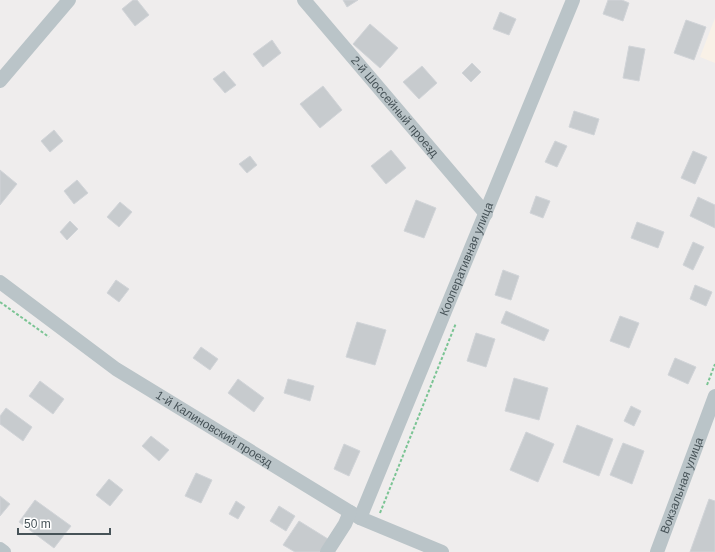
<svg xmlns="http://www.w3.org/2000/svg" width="715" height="552" viewBox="0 0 715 552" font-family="Arial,sans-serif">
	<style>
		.commercial { fill: #f9f1e7 }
		.building { fill: #c7cbce; stroke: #d1d4d8 }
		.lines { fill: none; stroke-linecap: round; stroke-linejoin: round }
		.path { stroke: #7bc494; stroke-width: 2; stroke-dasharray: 3 2; stroke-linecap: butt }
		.minor { stroke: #bac4c8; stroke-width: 14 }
		.labels { text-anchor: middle; stroke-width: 3; stroke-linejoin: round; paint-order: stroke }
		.street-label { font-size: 12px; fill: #475358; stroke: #fff }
	</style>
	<rect width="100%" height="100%" fill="#efeded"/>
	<path class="commercial" d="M715,18V63L700,57Z"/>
	<g class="building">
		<path d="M133,0H137L149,15L135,26L122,9Z"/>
		<path d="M343,0H358L347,7Z"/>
		<path d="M608,0H622L629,3L623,21L603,14Z"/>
		<path d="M500,12L516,19L509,35L493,29Z"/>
		<path d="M686,20L706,27L694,60L674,53Z"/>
		<path d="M370,24L398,48L380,68L353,44Z"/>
		<path d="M272,40L281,53L263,67L253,54Z"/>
		<path d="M629,46L645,49L639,81L623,78Z"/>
		<path d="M472,63L481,72L471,82L462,73Z"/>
		<path d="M422,66L437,83L419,99L403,82Z"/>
		<path d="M224,71L236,85L225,93L213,79Z"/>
		<path d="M323,86L342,110L320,128L300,104Z"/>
		<path d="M574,111L599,119L594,135L569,127Z"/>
		<path d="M54,130L63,141L50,152L41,141Z"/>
		<path d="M555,141L567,146L557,167L545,162Z"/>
		<path d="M391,150L406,168L386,184L371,166Z"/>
		<path d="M693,151L707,157L695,184L681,178Z"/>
		<path d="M250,156L257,165L247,173L239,164Z"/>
		<path d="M0,170L17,184L0,205Z"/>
		<path d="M77,180L88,193L74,204L64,191Z"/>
		<path d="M536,196L550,201L543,218L530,213Z"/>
		<path d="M698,197L715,205V228L690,216Z"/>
		<path d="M416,200L436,208L424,238L404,231Z"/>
		<path d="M120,202L132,212L119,227L107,217Z"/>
		<path d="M70,221L78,229L67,240L60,232Z"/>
		<path d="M637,222L664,232L658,248L631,238Z"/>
		<path d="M693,242L704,247L693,270L683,265Z"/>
		<path d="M503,270L519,276L511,300L495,295Z"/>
		<path d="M116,280L129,289L119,302L107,293Z"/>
		<path d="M695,285L712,292L706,306L690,299Z"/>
		<path d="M506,311L549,330L544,341L501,323Z"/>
		<path d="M620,316L639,323L629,348L610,341Z"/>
		<path d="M357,322L386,330L375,365L346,357Z"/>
		<path d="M476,333L495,339L486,367L467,361Z"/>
		<path d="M201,347L218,359L210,370L193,358Z"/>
		<path d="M675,358L696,367L688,384L668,375Z"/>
		<path d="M514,378L548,388L539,420L505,411Z"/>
		<path d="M238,379L264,398L254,412L228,393Z"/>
		<path d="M288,379L314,386L310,401L284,393Z"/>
		<path d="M40,381L64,399L53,414L29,396Z"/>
		<path d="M631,406L641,411L634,426L624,421Z"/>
		<path d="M6,408L32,427L23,441L0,424V416Z"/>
		<path d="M577,425L613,439L599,476L563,462Z"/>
		<path d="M526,432L554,444L538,482L510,470Z"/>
		<path d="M151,436L169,450L159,461L142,446Z"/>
		<path d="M623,443L644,451L632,484L610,475Z"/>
		<path d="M344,444L360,451L349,476L334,469Z"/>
		<path d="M196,473L212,480L201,503L185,496Z"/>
		<path d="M109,479L123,490L110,506L96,495Z"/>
		<path d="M0,496L10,504L0,516Z"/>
		<path d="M709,499L715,501V552H690Z"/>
		<path d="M35,500L71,526L54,548L19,522Z"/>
		<path d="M236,501L245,507L238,519L229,514Z"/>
		<path d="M279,506L295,516L286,531L270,521Z"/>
		<path d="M299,521L328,539L320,552H295L283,545Z"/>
	</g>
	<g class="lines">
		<g class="path">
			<path d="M0,302L49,337"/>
			<path d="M707,385L715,364"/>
			<path d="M380,513L456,323"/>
		</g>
		<g class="minor">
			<path id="s1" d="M304,0L486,214"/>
			<path d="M0,81L69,0"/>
			<path id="s2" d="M0,282L116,369L350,512L360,518L442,552"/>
			<path id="s3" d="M360,518L573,0"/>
			<path d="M0,549L4,552"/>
			<path d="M327,552L345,524L350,512"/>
			<path id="s4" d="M657,552L715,396"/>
		</g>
	</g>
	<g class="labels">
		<g class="street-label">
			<text dy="4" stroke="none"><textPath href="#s1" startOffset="140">2-й Шоссейный проезд</textPath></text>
			<text dy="4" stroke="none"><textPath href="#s3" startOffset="280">Кооперативная улица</textPath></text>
			<text dy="4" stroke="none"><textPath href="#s2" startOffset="260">1-й Калиновский проезд</textPath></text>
			<text dy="4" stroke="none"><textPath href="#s4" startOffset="71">Вокзальная улица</textPath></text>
		</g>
	</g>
	<path d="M18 528v6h92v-6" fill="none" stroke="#475358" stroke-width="2"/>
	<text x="24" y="528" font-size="12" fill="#475358" stroke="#ffffff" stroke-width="3" paint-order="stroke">50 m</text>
</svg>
